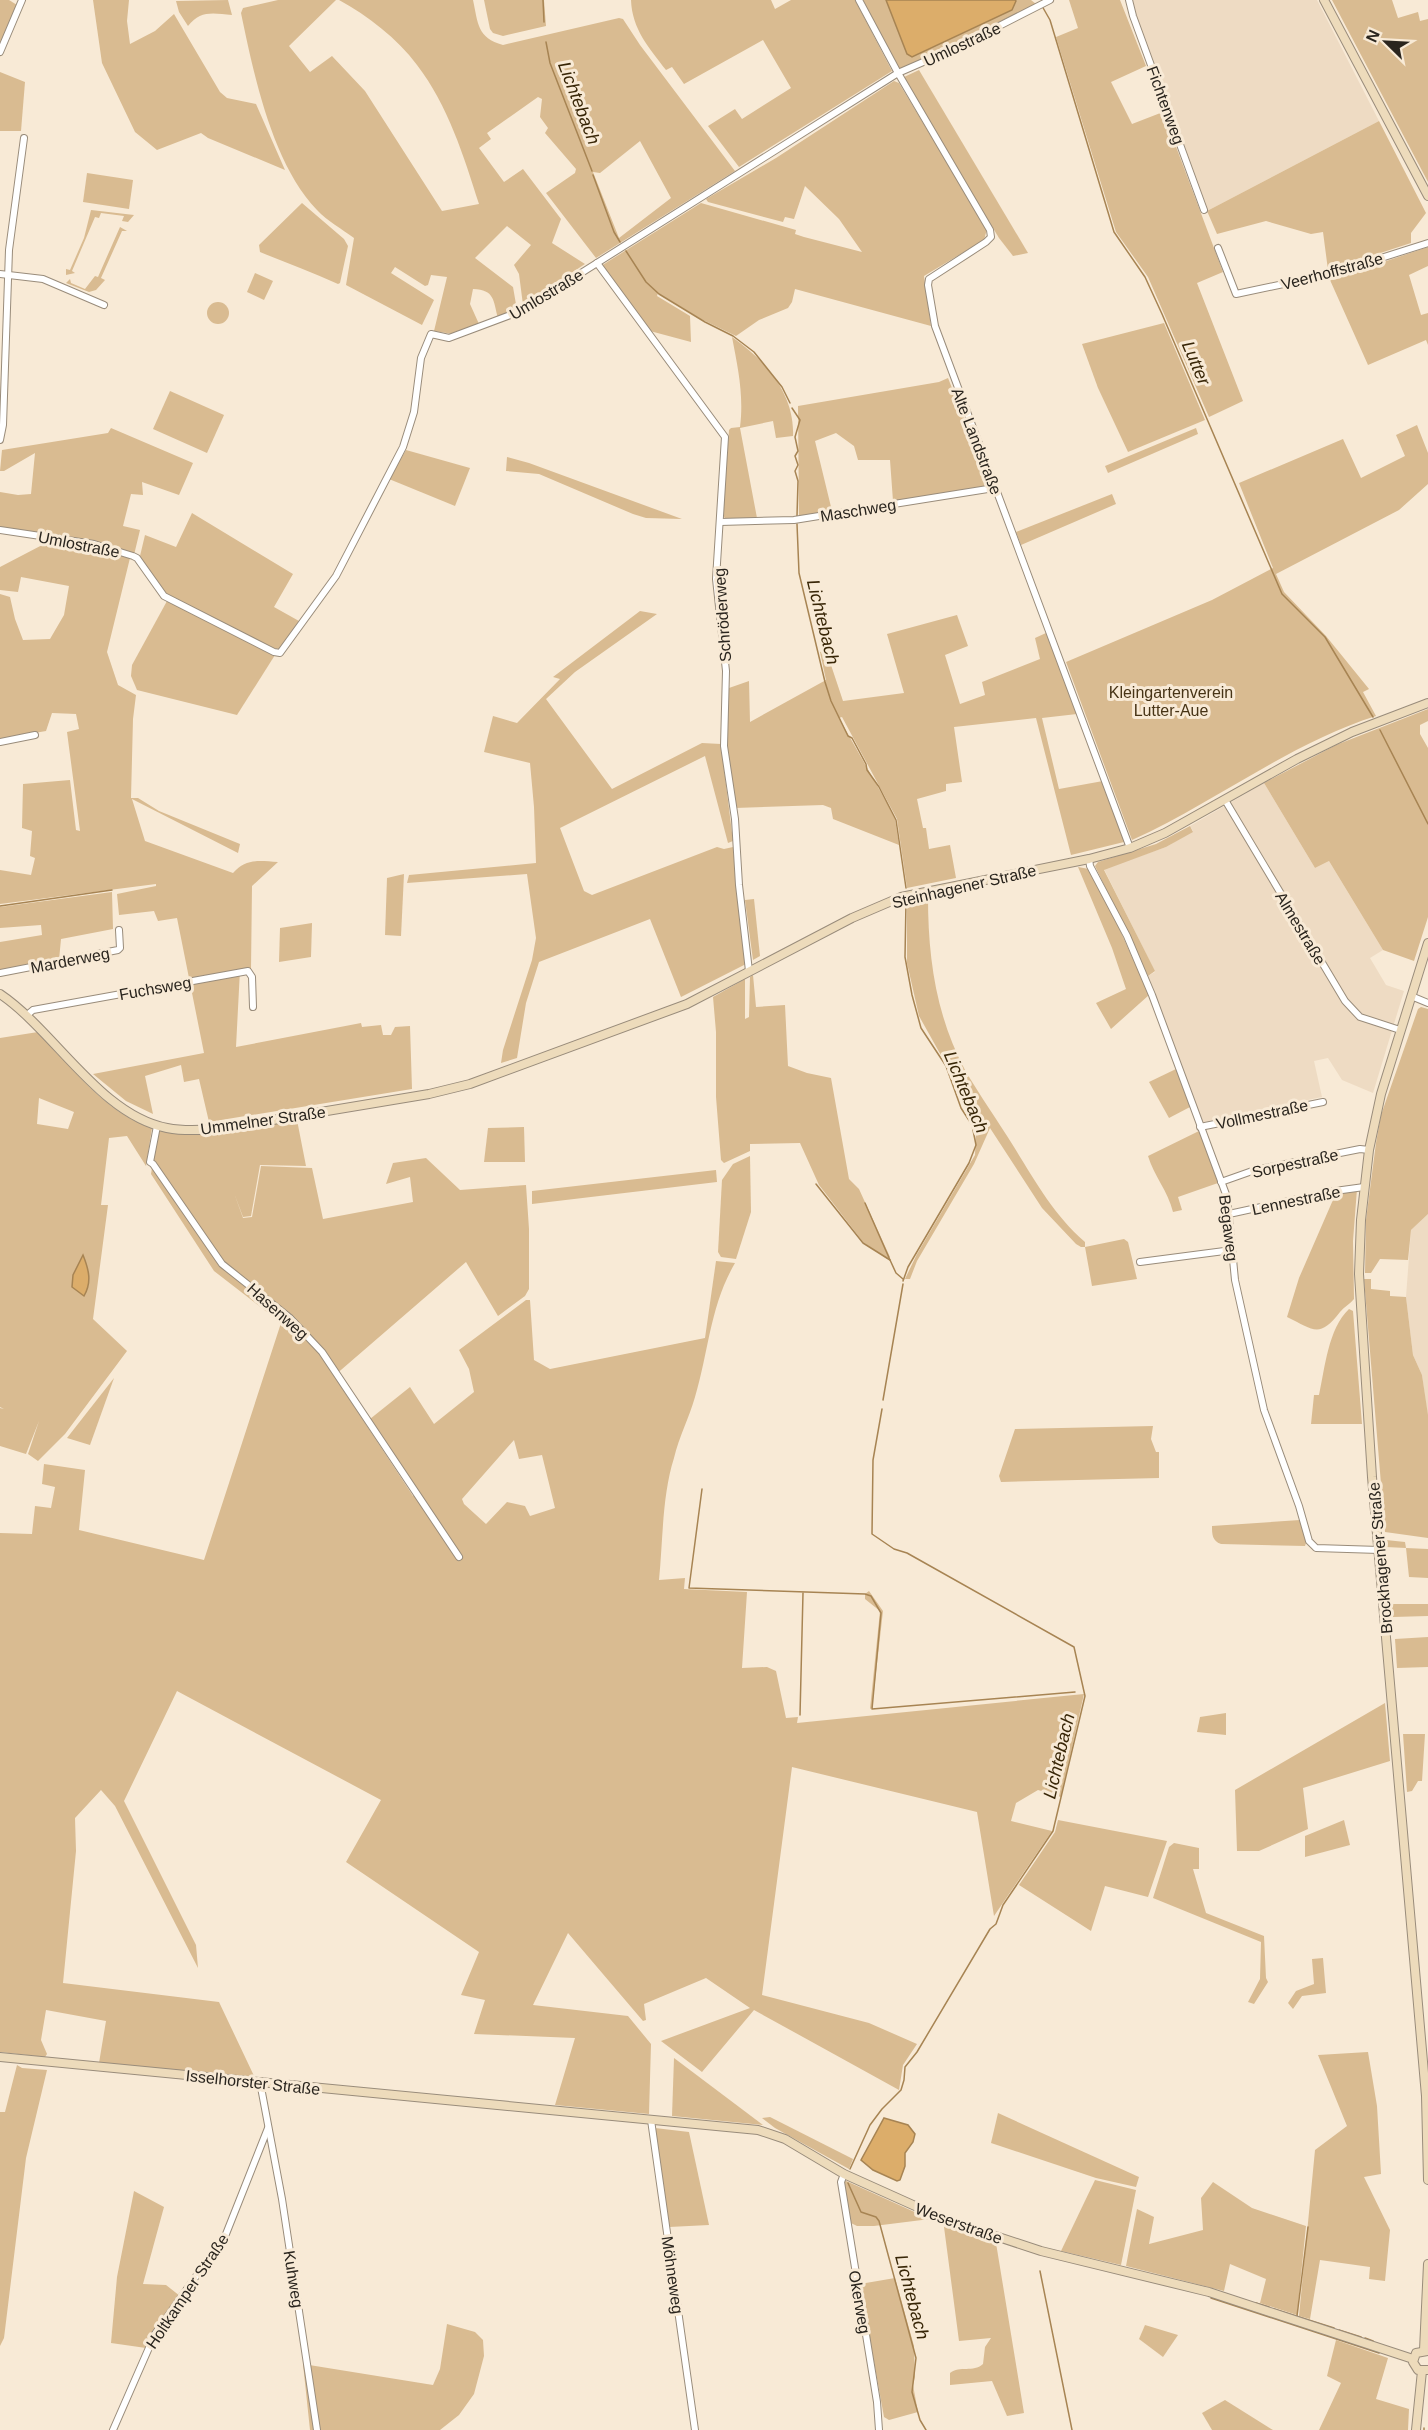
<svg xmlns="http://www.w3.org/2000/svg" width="1428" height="2430" viewBox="0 0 1428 2430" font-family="Arial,sans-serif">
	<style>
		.built { fill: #eedbc3 }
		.green { fill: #d9bb91; fill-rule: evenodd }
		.water { fill: #dcad6a; stroke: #a78453; stroke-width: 1.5 }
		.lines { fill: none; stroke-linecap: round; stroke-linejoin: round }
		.stream { stroke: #a78453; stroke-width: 1.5 }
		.street-casing { stroke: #998c7b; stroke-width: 8 }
		.secondary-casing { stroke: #998c7b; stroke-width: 10 }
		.street { stroke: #fff; stroke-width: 6 }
		.secondary { stroke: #eddbbb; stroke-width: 8 }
		.labels { text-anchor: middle; stroke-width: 6; stroke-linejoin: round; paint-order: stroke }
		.street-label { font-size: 16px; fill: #2a251e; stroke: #f8ead6 }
		.park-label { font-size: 16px; fill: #473416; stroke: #f8ead6 }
		.water-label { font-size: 18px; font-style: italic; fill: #382607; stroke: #f8ead6 }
	</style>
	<rect width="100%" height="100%" fill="#f8ead6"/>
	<g class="built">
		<path d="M1131,0H1317L1379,121L1207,211L1135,16Z"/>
		<path d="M1264,783L1315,868L1329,861L1383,950L1370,958L1386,985L1404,991L1373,1093L1342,1080L1328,1058L1314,1061L1322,1097L1204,1122L1201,1119L1148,976L1155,972L1104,869L1166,847L1193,831L1190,826Z"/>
		<path d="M1428,1214V1418L1422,1375L1413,1355L1406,1297L1411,1230Z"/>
	</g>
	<g class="green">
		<path d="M0,0H9L17,5L0,45Z"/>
		<path d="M93,0H129L127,21L130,44L155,31L174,14L220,92L227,98L256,104L285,170L208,138L201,133L157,150L135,132L102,63Z"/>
		<path d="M228,0L232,15C213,13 200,10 188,26L179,12L176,1Z"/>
		<path d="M278,0H336L289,46L310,72L332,56L365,91L442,211L479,204C464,157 448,105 417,65C397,38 368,16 339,0H473C478,23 477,38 503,45L619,18L623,19L640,45L735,171L596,258L546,193L575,173L576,169L545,133L548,128L540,117L542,99L538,97L487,133L491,139L479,148L504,182L523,169L561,219L552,243L585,264L523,305L519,274L514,265L531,245L507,226L475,258L513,287L517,310L498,318C493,300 495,290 473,289L470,304L479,324L453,334L434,331L447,277L431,275L428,285L425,286L395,267L391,273L434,300L422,325L346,285L354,238C342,229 327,221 317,210C272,163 254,75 241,13L243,8ZM640,141L671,198L619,238L593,172L600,173Z"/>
		<path d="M484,0H544L546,26L503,36L493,33L490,29Z"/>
		<path d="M631,0H771L775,9L791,0H855L892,71L739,167L708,126L735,109L742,119L791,88L763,40L684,84L672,67L666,70C649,48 632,29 631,0Z"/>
		<path d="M863,0H886L907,54L1015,0H1031L1036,4L899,70Z"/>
		<path d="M1069,0H1120L1146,66L1111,82L1132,124L1163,112L1223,272L1197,283L1243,401L1209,417L1148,277L1116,232L1056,37L1078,28Z"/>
		<path d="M1332,0H1392L1398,18L1418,12L1420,21L1428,19V182Z"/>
		<path d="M919,70L1028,253L1013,256L999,238L902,78Z"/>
		<path d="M0,72L25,82L21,131H0Z"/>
		<path d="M894,81L899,83L987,229L984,240L924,276L931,326L795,289L792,302L788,308L759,320L736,336L701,319L658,293L657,296L690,316L691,342L650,331L601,266L701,203L796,230L795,234L804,237L862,252L839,219L805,186L794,219L785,217L783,222L708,202L706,199L776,158Z"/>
		<path d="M1379,121L1426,213L1411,233V243L1328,270L1323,232L1311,234L1266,221L1217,234L1207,211Z"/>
		<path d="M87,173L133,180L129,209L83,202Z"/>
		<path d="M302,203L344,239L348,246L340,283L338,284C312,272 286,263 260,252L259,245Z"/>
		<path d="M91,210L134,215L128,222L122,221L124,216L101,213L99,218L95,217L72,271L75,273L66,275V269L70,270L84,238Z"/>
		<path d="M120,227L127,231H122L101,278L105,280L96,290L89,292L66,283L70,279L71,283L85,289L95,276L98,277Z"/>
		<path d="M1428,247V266L1409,275L1421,315L1428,313V345L1426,340L1368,365L1330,280Z"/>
		<path d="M255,273L273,281L264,300L247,292Z"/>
		<circle cx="218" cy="313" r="11"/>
		<path d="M1164,323L1205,420L1128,452L1098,388L1082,344Z"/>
		<path d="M732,337C765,360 795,394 793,436L776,438L773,421L740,428L757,518L726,519L723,516L729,430L731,428L740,427C744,396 738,368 732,337Z"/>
		<path d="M948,378L991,486L893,501L890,460H858L854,446L836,433L815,441L832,511L799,518L798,406L939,382Z"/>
		<path d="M170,391L224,415L207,453L153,429Z"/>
		<path d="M1417,425L1428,453V484L1399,510L1276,574L1284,592L1326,636L1369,689L1363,692L1376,716C1290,743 1214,803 1132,840L1066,662L1212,600L1273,568L1239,483L1343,439L1361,478L1405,456L1396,435Z"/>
		<path d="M111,428L193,463L179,495L142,482L143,495L131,494L123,526L140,530L134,555L0,528V492L18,495L31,494L35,453L4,471H0L2,450L108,433Z"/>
		<path d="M1196,428L1198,434L1108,473L1105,466Z"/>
		<path d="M406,450L470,468L455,506L389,479Z"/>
		<path d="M507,457L529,463L682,519L646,518L633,514L539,474L506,471Z"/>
		<path d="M1112,494L1116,504L1021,545L1016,532Z"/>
		<path d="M192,513L293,574L274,607L299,621L280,649L271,648L169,596L156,583L140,556L145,535L176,547Z"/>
		<path d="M45,539L96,547L130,558L107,652L118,685L136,695L133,719L131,798H138L159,811L240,844L238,853L132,799L145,841L233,873C246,858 259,861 278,862L252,886L251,969L240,970L236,1047L361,1023L362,1027L381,1025L383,1035H391L395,1027L410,1026L412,1089L209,1122L199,1079L184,1082L181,1065L145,1076L153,1114L126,1101L93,1074L204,1053L177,918L158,921L154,911L119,915L117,894L156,886V884L0,904V870L31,875L35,858L30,856L32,831L22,828L23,784L70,780L76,830L80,831L67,732L79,729L76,714L52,713L46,731L0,739V594L10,597L15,619L23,640L50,639L64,615L69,586L21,577L18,592L0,590V567L46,543Z"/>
		<path d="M167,601L275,655L237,715L137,690L131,676L132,665Z"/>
		<path d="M640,611L657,614L575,672L546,699L612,789L702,743L721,744L733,841L728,843L705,756L560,828L584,891L592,895L717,847L724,849L733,847L746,964L681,997L650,919L539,962L526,1003L517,1058L501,1063L503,1050L532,960L536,938L527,874L407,883L409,875L536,863L534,807L530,763L484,752L493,716L517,723L560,679L553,677Z"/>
		<path d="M957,615L968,646L945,655L960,704L985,695L982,682L1040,659L1035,638L1046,633L1077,714L1042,718L1059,789L1103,781L1124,836V842L1071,855L1036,718L954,727L962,782L946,784V791L917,799L923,828H926L929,849L950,845L956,878L907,888L897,819L842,717L839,718L888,805L895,819L899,845L833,819L831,808L823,805L735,808L727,747L729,688L749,681L750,722L826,680L820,652L826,650L843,701L904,693L887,634Z"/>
		<path d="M1428,709V721L1420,725V734L1428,748V917L1414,961L1383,950L1329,861L1315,868L1264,783L1336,745Z"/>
		<path d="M1190,826L1193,832L1166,847L1104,870L1155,971L1148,976L1095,866L1098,862L1156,844Z"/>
		<path d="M1078,867L1089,869L1119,928L1149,995L1111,1029L1096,1003L1126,989L1112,948Z"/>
		<path d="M404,874L401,936L385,935L387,878Z"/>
		<path d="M112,892L113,929L61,939L59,960L0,971V942L42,935L41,925L0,928V907Z"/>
		<path d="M928,897C928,957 936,1016 965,1070C980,1096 998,1121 1014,1147C1035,1181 1054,1215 1085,1242V1247L1124,1239L1128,1242L1137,1279L1092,1286L1085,1247H1081L1076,1244L1042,1208L990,1128L974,1164L917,1261L910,1279H905L917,1254L975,1155L976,1131L947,1066L919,1016L907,963V900Z"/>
		<path d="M754,899L760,956L753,960L745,900Z"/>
		<path d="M312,923L311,957L279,962L280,928Z"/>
		<path d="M753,975L756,1007L785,1005L788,1066L807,1073L831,1078L849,1179L859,1189L890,1257L887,1259L863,1242L819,1185L800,1143L750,1144V1151L724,1163L721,1160L716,1097V1032L713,997L745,979V1019L749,1017L750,977Z"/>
		<path d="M1421,1007L1428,1009V1214L1411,1230L1408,1260L1380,1259L1371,1273H1365L1366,1220L1376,1143L1381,1115L1418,1009Z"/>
		<path d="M38,1032C71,1066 105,1113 152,1128L146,1166L127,1136L109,1138L101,1205H108L93,1319L127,1351L65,1434L38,1461L28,1454L39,1421L26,1454L0,1446V1408L4,1409L0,1407V1038ZM39,1098L74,1112L68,1129L37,1124Z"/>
		<path d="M1176,1069L1190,1107L1169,1118L1149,1082Z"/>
		<path d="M297,1120L306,1166L260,1165L251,1216L243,1217L234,1193L243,1218L252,1217L261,1166L312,1168L323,1219L413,1202L410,1177L386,1184L393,1163L426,1158L460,1190L526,1185L529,1229V1289L525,1296L498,1316L466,1262L334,1376L413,1496L417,1493L370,1419L410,1387L434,1424L474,1392L469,1369L459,1350L526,1300H530L534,1360L550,1369L705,1338L716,1261L735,1263C710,1306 709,1350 695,1397C689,1418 679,1437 674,1458C662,1496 663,1540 659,1580L685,1578L684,1589L747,1592L742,1668L767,1667L776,1671L786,1718L798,1717L797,1723L1084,1694L1061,1797L1038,1790L1016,1803L1011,1821L1052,1831L994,1916L977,1812L792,1767L762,1995L869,2023L917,2044L903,2065L899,2090L754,2010L702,2072L661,2041L750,2008L706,1978L644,2004L646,2020L643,2021L568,1933L533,2005L628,2016L651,2044L649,2114L555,2105L575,2038L474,2034L485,2000L461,1995L479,1952L346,1862L381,1800L177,1691L124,1801L196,1945L198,1968L115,1806L101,1790L75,1818L76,1851L63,1983L219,2002L255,2078L99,2063L106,2021L46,2010L41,2040L47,2054L45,2057L0,2052V1533L32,1534L35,1506L51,1508L55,1487L42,1484L44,1464L85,1470L79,1530L204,1560L281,1323L214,1271L151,1174L158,1130C204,1139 251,1127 297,1120ZM514,1440L519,1459L542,1455L555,1508L530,1516L525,1506L507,1502L486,1524L464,1504L462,1499Z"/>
		<path d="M524,1127L525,1162H484L488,1128Z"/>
		<path d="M1199,1131L1218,1183L1178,1197L1182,1210L1173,1212C1168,1191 1154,1176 1148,1156Z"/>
		<path d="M750,1156L751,1212L736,1259L721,1257L718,1252L722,1180L733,1164Z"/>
		<path d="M716,1170L717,1182L532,1204V1191Z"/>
		<path d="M1357,1189L1353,1241L1354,1299C1350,1304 1344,1307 1340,1312C1319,1339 1314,1330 1287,1317L1299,1278L1336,1193Z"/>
		<path d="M1364,1279H1371V1289L1390,1291V1296L1406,1297L1413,1355L1422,1375L1428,1415V1538L1385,1532Z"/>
		<path d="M1349,1309L1353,1311L1362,1424H1311L1314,1395H1319C1325,1368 1328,1329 1349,1309Z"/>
		<path d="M114,1378L90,1445L67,1438Z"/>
		<path d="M1153,1426L1151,1439L1156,1452H1159V1478L1001,1482L999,1476L1015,1429Z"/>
		<path d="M1300,1520L1306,1543L1305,1546L1221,1544C1212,1541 1212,1534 1212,1526Z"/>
		<path d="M1386,1540L1405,1542L1406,1548L1428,1549V1578L1409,1577L1406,1548L1386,1547Z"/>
		<path d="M869,1591L883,1611L872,1708L870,1709L880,1611L865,1599V1594Z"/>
		<path d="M1391,1604H1428V1616L1393,1617Z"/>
		<path d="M1428,1637V1667L1397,1668L1395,1639Z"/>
		<path d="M1385,1703L1390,1761L1303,1788L1308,1829L1259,1851H1237L1235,1790Z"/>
		<path d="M1226,1713V1735L1197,1732L1200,1717Z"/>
		<path d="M1403,1734H1425L1422,1781H1418L1412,1791L1407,1792Z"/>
		<path d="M1058,1820L1167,1841L1148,1897L1105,1886L1091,1931L1019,1885L1055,1832Z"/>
		<path d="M1344,1820L1350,1845L1305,1857V1836Z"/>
		<path d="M1174,1843L1199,1848V1869H1193L1206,1913L1264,1936L1266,1978L1268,1982L1254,2004L1248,2002L1260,1979L1261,1942L1153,1898L1169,1847Z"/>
		<path d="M1323,1958L1326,1993L1302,1996L1293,2009L1288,2003L1296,1991L1314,1984L1312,1959Z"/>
		<path d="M1368,2052L1377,2106L1381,2174L1364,2177L1390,2230L1385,2281L1369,2279L1370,2267L1320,2260L1310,2319L1299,2316L1315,2150L1347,2126L1318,2055Z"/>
		<path d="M674,2058L763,2125L672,2116Z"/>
		<path d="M17,2065L22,2068L47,2070L26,2158L4,2338L0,2346V2112H5Z"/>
		<path d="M998,2113L1139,2177L1136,2187L1096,2178L991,2143Z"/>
		<path d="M770,2117L853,2159L849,2169L775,2128L762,2118Z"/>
		<path d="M655,2128L689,2132L709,2225L669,2227Z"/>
		<path d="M844,2180L930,2219L874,2226H857L851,2223Z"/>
		<path d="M1095,2180L1136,2190L1121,2265L1061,2251Z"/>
		<path d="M1213,2182L1252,2208L1306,2226L1297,2315L1260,2303L1266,2279L1230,2264L1224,2291L1126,2266L1137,2209L1154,2217L1149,2244L1203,2230L1201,2198Z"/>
		<path d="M134,2191L164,2207L143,2284L166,2285L180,2296L146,2348L111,2343L117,2277Z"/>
		<path d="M947,2224L996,2243L1024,2413L1007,2416L992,2381L950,2385V2373C960,2365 973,2373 983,2364L985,2347L991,2338L959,2341L944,2227Z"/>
		<path d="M895,2278L914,2346L915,2377L913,2385L918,2412L889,2420L884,2417L860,2284Z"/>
		<path d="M447,2324L475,2332L483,2340L484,2356L474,2394L459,2415L440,2430H310L303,2364L433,2385L440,2369Z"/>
		<path d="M1145,2325L1178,2335L1163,2357L1139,2339Z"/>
		<path d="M1336,2340L1388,2358L1376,2399L1409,2409L1408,2430H1319L1341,2383L1327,2376Z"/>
		<path d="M1225,2400L1273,2430H1212L1202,2413Z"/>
	</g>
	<g class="water">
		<path d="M886,0H1015L1016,1L1012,10L912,57L907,54Z"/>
		<path d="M83,1255C89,1270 92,1282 84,1296L72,1287L73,1275Z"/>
		<path d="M884,2118L908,2125L915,2134L913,2142L905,2153V2166L900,2180L897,2181L873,2170L861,2160Z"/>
	</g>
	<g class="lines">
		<g class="stream">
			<path d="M543,0L544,22"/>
			<path d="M1042,6L1050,20L1114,232L1145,277L1162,314L1282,594L1325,637L1373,717"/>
			<path d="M546,42L550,63L592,171"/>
			<path d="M593,175L614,232L620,242"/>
			<path d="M626,251L646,282L659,294L705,322L733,336L754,352L782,387L790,403"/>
			<path d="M792,408L800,420L795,437L798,451L795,456L798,465L795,471L798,481L797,516"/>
			<path d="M797,524L799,573L825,682L831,701L848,736L852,738L866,764L867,770L879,787L896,820L906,888"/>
			<path d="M1380,730L1428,824"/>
			<path d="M0,906L112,890"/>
			<path d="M816,1184L863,1243L890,1260L896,1273L903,1279"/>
			<path d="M865,1203L890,1260"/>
			<path d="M903,1281L908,1267L969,1163L976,1145L972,1125L961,1108L946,1066L921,1028L912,995L905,957L906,901"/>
			<path d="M883,1400L903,1284"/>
			<path d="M702,1489L689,1588L865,1594L871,1596L881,1613L872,1709L1075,1692"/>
			<path d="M800,1715L803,1593"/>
			<path d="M850,2169L870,2125L882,2109L901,2090L904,2080L905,2067L917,2052L990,1929L996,1924L1003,1905L1053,1831L1085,1696L1074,1647L907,1553L894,1549L872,1534L873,1460L882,1409"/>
			<path d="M848,2183L861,2212L876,2217L879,2221L916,2358L912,2392L920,2420L926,2430"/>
			<path d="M1040,2271L1072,2430"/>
			<path d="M1211,2298L1379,2353"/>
			<path d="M1256,2303L1269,2307"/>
			<path d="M1274,2309L1334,2328"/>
			<path d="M1297,2316L1308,2227"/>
			<path d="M1339,2330L1361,2337"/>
			<path d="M1365,2338L1373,2341"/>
			<path d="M1424,2430V2428"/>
		</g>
		<g class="street-casing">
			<g id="street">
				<path d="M859,0L898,73L990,230L991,237L986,242L929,279L928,285L935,326L1130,848"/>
				<path d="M1129,0L1133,16L1204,210"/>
				<path d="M0,52L22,0"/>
				<path d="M1218,248L1236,294L1331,274L1428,243"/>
				<path d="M597,263L725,437L716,579L726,671L724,746L735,819L739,885L749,971"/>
				<path d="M0,274L43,279L104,305"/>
				<path d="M0,440L3,425L9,250L24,138"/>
				<path d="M720,522L794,520L994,488"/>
				<path d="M0,530L94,544L133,556L137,558L164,596L274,652L280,653L336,576L403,447L414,412L421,358L431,334L449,338L521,311L898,73L960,46L1050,0"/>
				<path d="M0,742L35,735"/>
				<path d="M1225,800L1345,1001L1360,1017L1400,1030"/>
				<path d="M1089,859L1090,866L1127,936L1152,995L1227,1197L1235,1280L1264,1410L1299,1506L1309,1541L1316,1548L1379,1550"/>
				<path d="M0,973L118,950L120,948L119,930"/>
				<path d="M1411,996L1428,1003"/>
				<path d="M27,1015L33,1010L248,971L252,977L253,1007"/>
				<path d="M157,1126L150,1162L153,1164L222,1264L290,1318L322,1352L459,1557"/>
				<path d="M1200,1127L1323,1102"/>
				<path d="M1221,1182L1255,1170L1360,1149L1369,1150"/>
				<path d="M1229,1214L1335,1191L1364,1187"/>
				<path d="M1140,1262L1232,1250"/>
				<path d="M260,2082L282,2199L317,2430"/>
				<path d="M651,2120L695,2430"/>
				<path d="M844,2174L841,2182L877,2402L879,2430"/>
				<path d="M113,2430L155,2334L226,2234L268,2128"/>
			</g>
		</g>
		<g class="secondary-casing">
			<g id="secondary">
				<path d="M1324,0L1428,196"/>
				<path d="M1428,943L1381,1094L1369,1150L1361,1220L1359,1274L1372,1477L1426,2096L1428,2180"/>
				<path d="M0,994C55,1031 100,1115 167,1128C188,1132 210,1130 231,1127L429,1094L470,1084L687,1004L852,918L901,897L1089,859L1130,848L1165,833L1297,759L1352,732L1428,703"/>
				<path d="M0,2057L758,2130L785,2139L844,2174L944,2219L1041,2251L1209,2292L1413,2359"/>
				<path d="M1424,2350L1428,2264"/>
				<path d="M1428,2351L1416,2353L1413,2362L1418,2370H1428"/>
				<path d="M1416,2430L1422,2371"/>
			</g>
		</g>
		<use href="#street" class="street"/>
		<use href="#secondary" class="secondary"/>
	</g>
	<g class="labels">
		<g class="street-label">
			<text transform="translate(962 44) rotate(-25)" y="6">Umlostraße</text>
			<text transform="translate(1166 105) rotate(70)" y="6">Fichtenweg</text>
			<text transform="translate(1332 271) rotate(-15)" y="6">Veerhoffstraße</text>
			<text transform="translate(546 294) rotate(-31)" y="6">Umlostraße</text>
			<text transform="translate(977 441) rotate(69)" y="6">Alte Landstraße</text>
			<text transform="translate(858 510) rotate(-9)" y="6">Maschweg</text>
			<text transform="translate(79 544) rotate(11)" y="6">Umlostraße</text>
			<text transform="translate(722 615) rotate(-94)" y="6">Schröderweg</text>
			<text transform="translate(964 886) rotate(-13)" y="6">Steinhagener Straße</text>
			<text transform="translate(1301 928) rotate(59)" y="6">Almestraße</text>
			<text transform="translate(70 960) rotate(-11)" y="6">Marderweg</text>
			<text transform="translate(155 988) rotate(-10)" y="6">Fuchsweg</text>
			<text transform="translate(1262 1114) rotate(-12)" y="6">Vollmestraße</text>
			<text transform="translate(263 1120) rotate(-8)" y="6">Ummelner Straße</text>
			<text transform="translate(1295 1163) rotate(-12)" y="6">Sorpestraße</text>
			<text transform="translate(1296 1200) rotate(-12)" y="6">Lennestraße</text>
			<text transform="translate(1229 1228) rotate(83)" y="6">Begaweg</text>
			<text transform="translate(278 1311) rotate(42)" y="6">Hasenweg</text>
			<text transform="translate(1380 1558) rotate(-95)" y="6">Brockhagener Straße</text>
			<text transform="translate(253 2082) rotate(6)" y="6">Isselhorster Straße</text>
			<text transform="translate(959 2223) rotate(20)" y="6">Weserstraße</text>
			<text transform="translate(673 2275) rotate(82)" y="6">Möhneweg</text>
			<text transform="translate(294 2279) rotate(81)" y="6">Kuhweg</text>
			<text transform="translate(187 2291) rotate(-56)" y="6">Holtkamper Straße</text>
			<text transform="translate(860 2302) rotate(80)" y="6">Okerweg</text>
		</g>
		<g class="park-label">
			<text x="1171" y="698">Kleingartenverein<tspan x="1171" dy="18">Lutter-Aue</tspan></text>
		</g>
		<g class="water-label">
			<text transform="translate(579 103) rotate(69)" y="6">Lichtebach</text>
			<text transform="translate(1196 363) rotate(67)" y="6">Lutter</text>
			<text transform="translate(823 622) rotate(76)" y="6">Lichtebach</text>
			<text transform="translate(966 1092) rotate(67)" y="6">Lichtebach</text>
			<text transform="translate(1059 1756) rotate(-77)" y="6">Lichtebach</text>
			<text transform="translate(912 2297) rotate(75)" y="6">Lichtebach</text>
		</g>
	</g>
	<g transform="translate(1386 42) rotate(294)" stroke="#f8ead6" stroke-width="4.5" paint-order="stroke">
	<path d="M0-4.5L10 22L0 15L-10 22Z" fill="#2a251e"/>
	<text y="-9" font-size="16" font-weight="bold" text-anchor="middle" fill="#2a251e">N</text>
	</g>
</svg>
